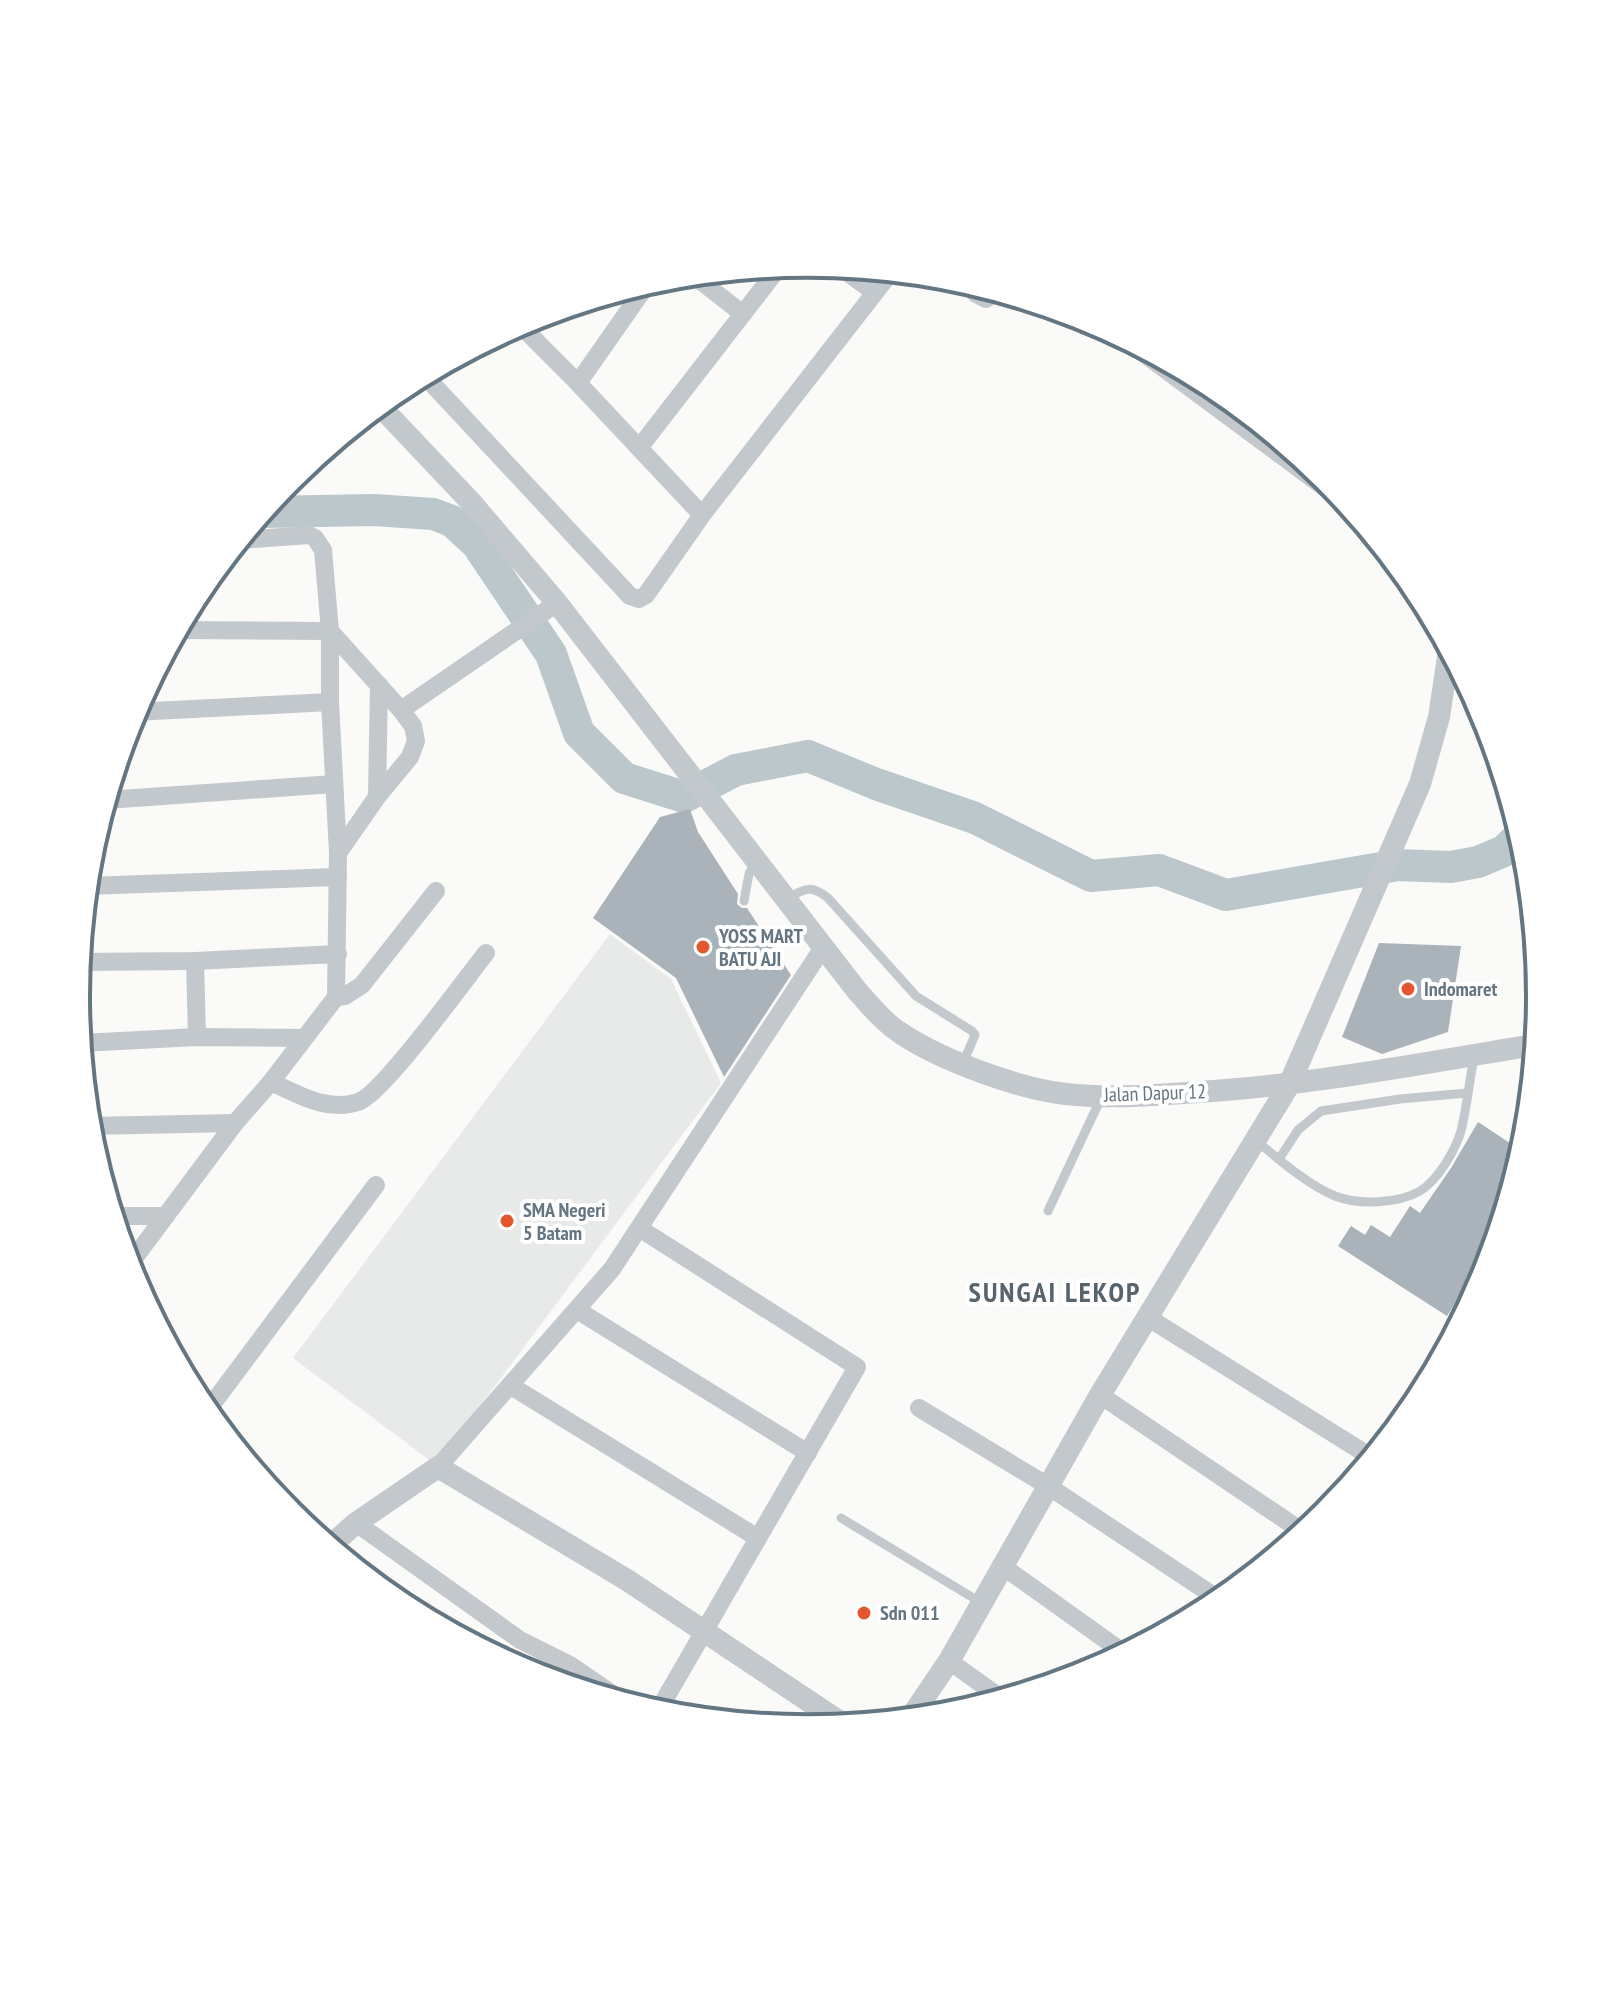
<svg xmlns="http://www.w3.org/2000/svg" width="1616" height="1991" viewBox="0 0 1616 1991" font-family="'PT Sans Narrow',sans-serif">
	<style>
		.built { fill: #e8e9e9 }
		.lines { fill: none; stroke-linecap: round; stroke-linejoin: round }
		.river { stroke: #bbc7cb; stroke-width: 32 }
		.building { fill: #aab3b9 }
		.service { stroke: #c3c8cc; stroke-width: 9 }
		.minor { stroke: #c3c8cc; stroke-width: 18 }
		.tertiary { stroke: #c3c8cc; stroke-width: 22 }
		.poi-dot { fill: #e4572e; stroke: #fff; stroke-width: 3 }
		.labels { text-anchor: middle; stroke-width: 8; stroke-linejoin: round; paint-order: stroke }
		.poi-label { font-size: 20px; font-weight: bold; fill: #657683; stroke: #fff; text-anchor: start }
		.street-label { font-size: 20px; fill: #657683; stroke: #fff }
		.district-label { font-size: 28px; font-weight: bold; letter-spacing: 2px; fill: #57646e; stroke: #fff }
		.rim { fill: none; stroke: #657683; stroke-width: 4 }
	</style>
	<rect width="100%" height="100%" fill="#fafaf8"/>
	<path class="built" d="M610,934L671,979L721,1083L436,1465L293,1358Z"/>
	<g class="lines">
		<path class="river" d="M263,512L374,510L433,514L452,521L477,544L551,654L579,733L624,778L684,797L736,770L808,756L876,784L975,818L1091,876L1159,870L1226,895L1398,865L1451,867L1478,862L1504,851L1521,835"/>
	</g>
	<g class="building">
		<path d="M690,809L698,832L738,894L737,904L742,908H747L791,975L724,1077L676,978L593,918L660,817Z"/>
		<path d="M1379,943L1461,946L1448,1032L1382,1054L1342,1037Z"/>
		<path d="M1478,1122L1522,1151L1494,1243L1447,1316L1338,1246L1351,1226L1365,1235L1371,1225L1390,1237L1410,1206L1420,1213L1451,1168Z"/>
	</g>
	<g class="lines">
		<g class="service">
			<path d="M788,898C805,888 812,885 828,898L916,996L972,1031L975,1035L963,1063"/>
			<path d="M744,901L749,874L756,861"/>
			<path d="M1255,1140C1279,1159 1306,1184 1335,1196C1358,1205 1398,1204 1420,1191C1438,1180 1455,1151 1461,1131C1467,1107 1469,1082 1474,1058"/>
			<path d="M1279,1159L1298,1130L1321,1111L1400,1099L1467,1093"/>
			<path d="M1048,1211L1101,1098"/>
			<path d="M841,1518L980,1602"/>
		</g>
		<g class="minor">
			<path d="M840,267L874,292"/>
			<path d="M693,275L743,314"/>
			<path d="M966,282L976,294L986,299L997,292"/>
			<path d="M519,324L578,383L702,515"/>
			<path d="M1120,336L1332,493L1340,495"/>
			<path d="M424,375L630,596L639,599L646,595L702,515L891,272"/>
			<path d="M578,383L648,283"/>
			<path d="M639,448L780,266"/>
			<path d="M177,630L330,631L401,710L413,726L416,741L410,757L377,797L338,853"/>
			<path d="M401,710L557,603"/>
			<path d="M134,712L330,702"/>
			<path d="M377,797L379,685"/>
			<path d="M106,800L334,784"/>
			<path d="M87,886L338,877"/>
			<path d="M195,961L197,1037"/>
			<path d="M79,962L195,961L338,954"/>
			<path d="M336,997L345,996L362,985L436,891"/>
			<path d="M81,1043L197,1037L303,1038"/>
			<path d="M271,1082C299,1095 327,1112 358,1102C382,1095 466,978 486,953"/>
			<path d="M89,1126L235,1123"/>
			<path d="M114,1216H166"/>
			<path d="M639,1228L857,1367L658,1711"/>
			<path d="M129,1265L235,1123L271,1082L336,997L338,853L330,702V631L323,550L315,538L309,535L240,540"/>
			<path d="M577,1310L808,1453"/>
			<path d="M1147,1317L1371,1457"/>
			<path d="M511,1386L758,1538"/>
			<path d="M1100,1395L1303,1532"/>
			<path d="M919,1408L1048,1486L1220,1600"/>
			<path d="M207,1411L376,1185"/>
			<path d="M438,1467L612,1269L824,946"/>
			<path d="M356,1523L520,1640L570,1665L621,1700"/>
			<path d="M1001,1565L1124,1653"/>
			<path d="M949,1661L1001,1698"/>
		</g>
		<g class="tertiary">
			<path d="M379,405L470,501L557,603L858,992C872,1007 884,1023 902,1034C941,1060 1019,1089 1066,1094C1110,1099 1155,1095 1199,1092C1312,1085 1423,1063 1535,1045"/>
			<path d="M330,1546L356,1523L438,1467L627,1580L843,1724"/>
			<path d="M911,1717L949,1661L1100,1395L1289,1085L1420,784L1439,717L1449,650"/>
		</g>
	</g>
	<g class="poi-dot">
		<circle cx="703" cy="947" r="8"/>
		<circle cx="1408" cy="989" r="8"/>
		<circle cx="507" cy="1221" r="8"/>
		<circle cx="864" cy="1613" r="8"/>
	</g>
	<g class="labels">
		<g class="poi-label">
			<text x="719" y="943">YOSS MART<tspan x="719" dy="23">BATU AJI</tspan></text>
			<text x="1424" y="996">Indomaret</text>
			<text x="523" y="1217">SMA Negeri<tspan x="523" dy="23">5 Batam</tspan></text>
			<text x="880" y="1620">Sdn 011</text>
		</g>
		<g class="street-label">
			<text transform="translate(1155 1093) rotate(-2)" y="7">Jalan Dapur 12</text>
		</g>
		<g class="district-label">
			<text x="1055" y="1302">SUNGAI LEKOP</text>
		</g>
	</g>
	<path d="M0 0H1616V1991H0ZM90 996a718 718 0 1 1 1436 0a718 718 0 1 1-1436 0Z" fill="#fff" fill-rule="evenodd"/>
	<path class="rim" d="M90 996a718 718 0 1 1 1436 0a718 718 0 1 1-1436 0Z"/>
</svg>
